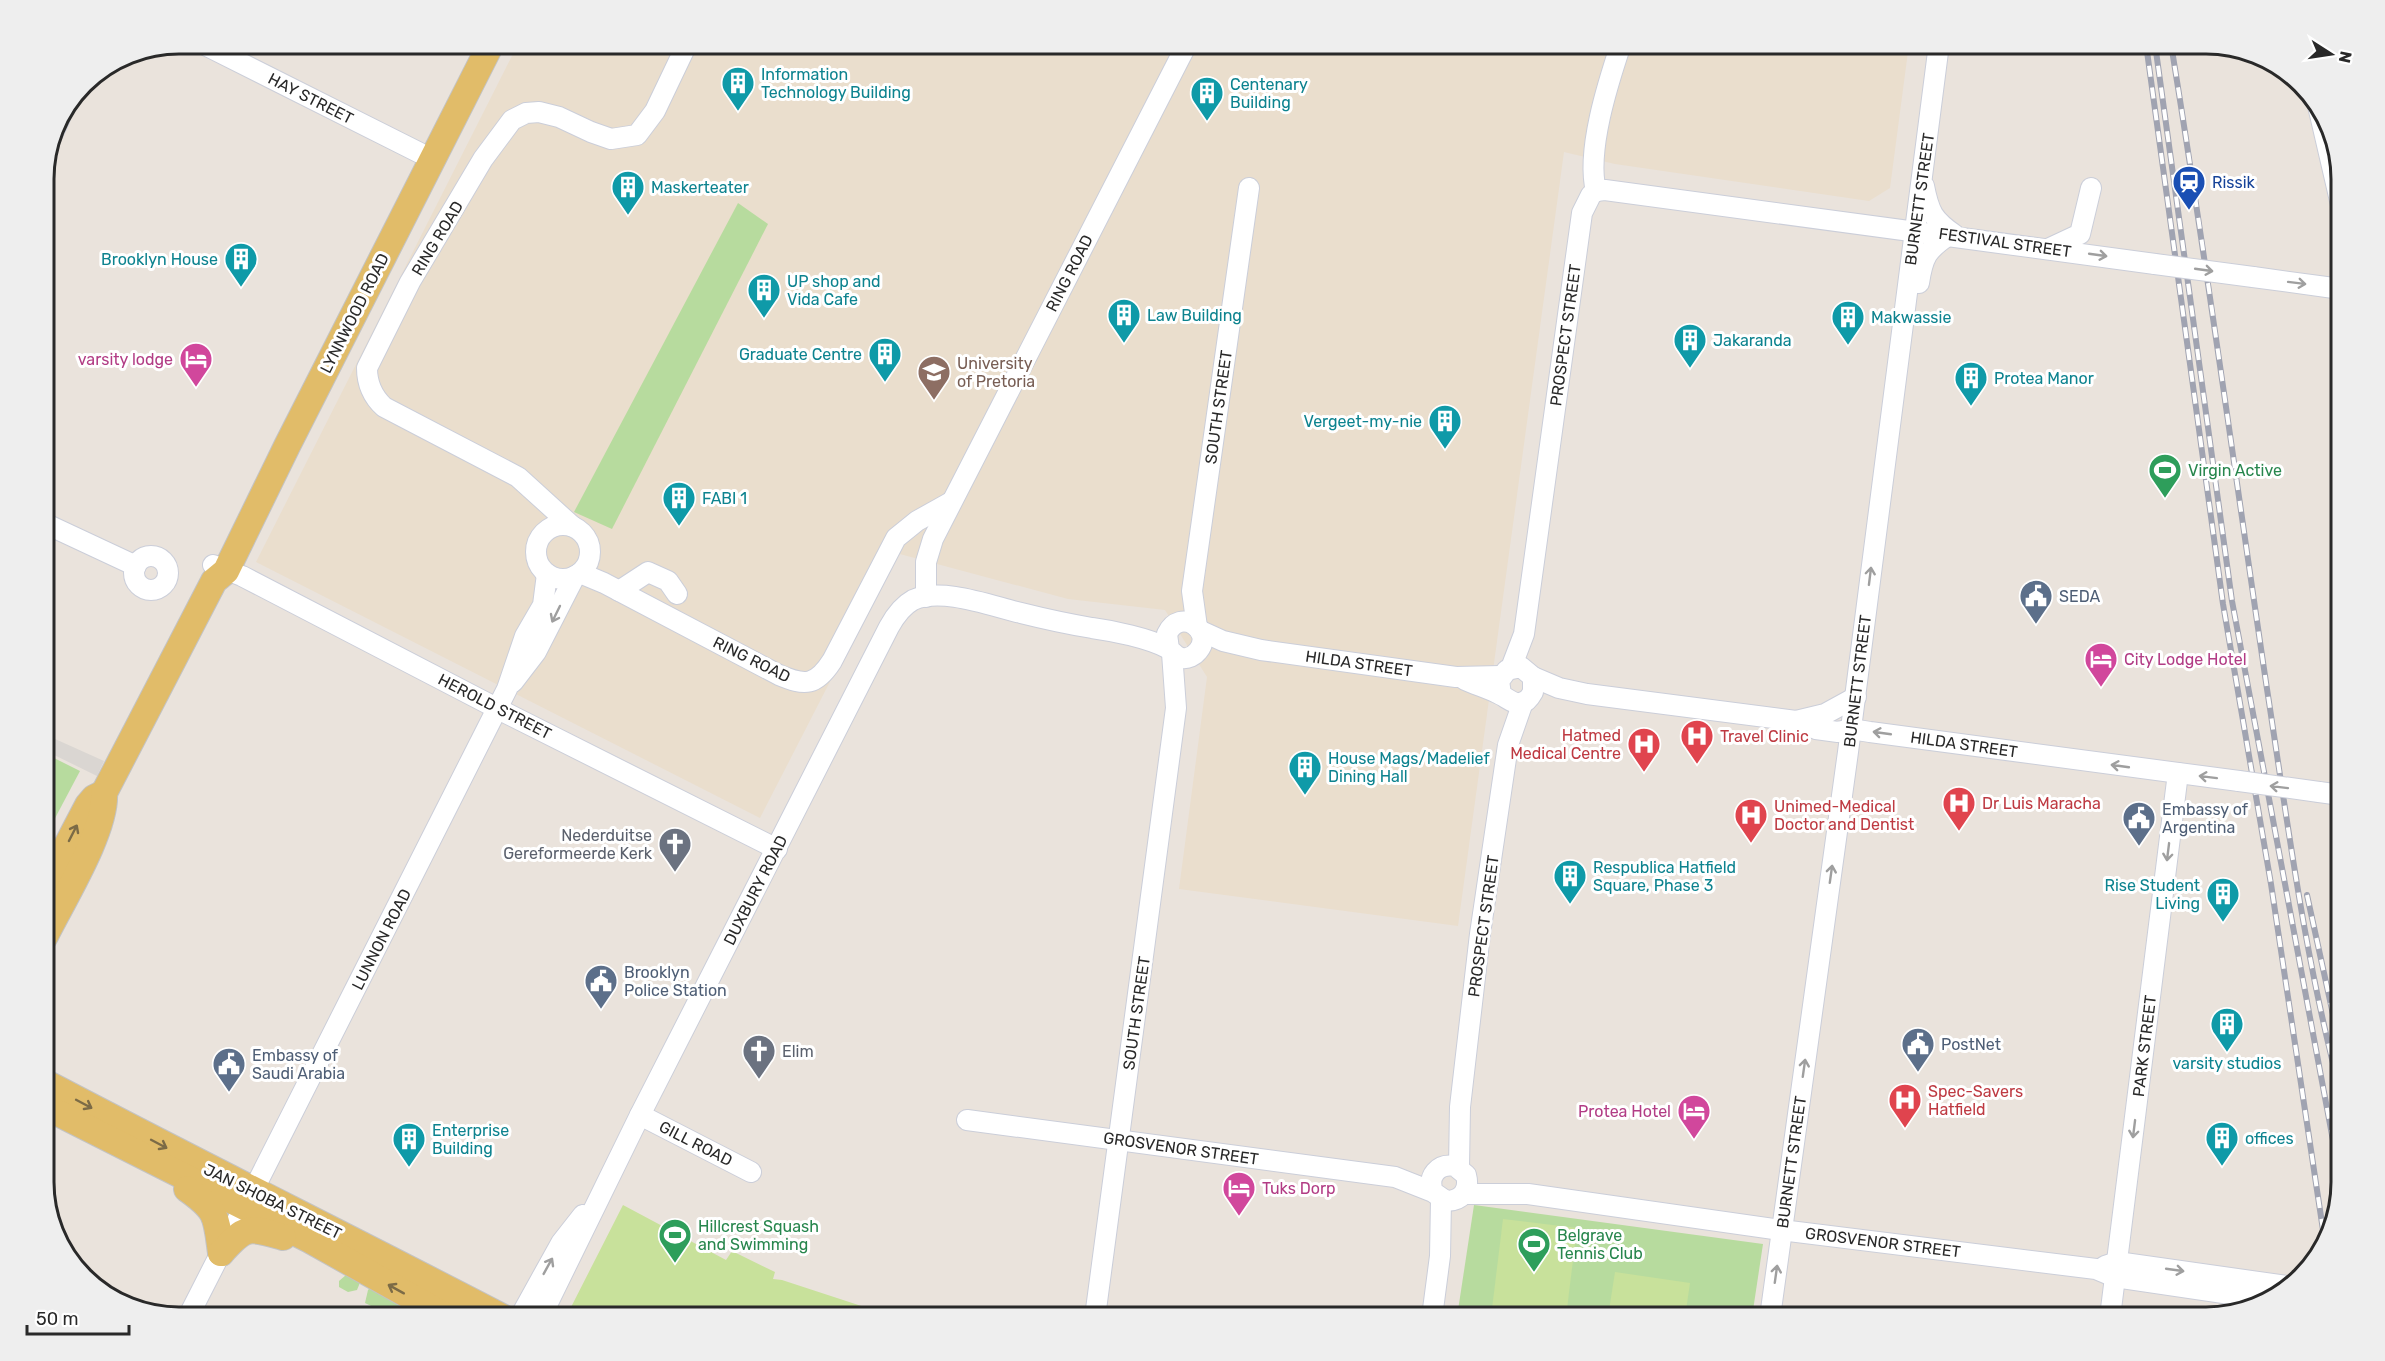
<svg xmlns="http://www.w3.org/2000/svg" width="2385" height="1361" viewBox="0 0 2385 1361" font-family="Rubik,sans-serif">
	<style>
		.education { fill: #eadecd }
		.green { fill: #b7db9e }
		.pitch { fill: #c8e19b }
		.plaza { fill: #dad6d2 }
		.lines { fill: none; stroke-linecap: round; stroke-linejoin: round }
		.minor-casing { stroke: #cbced9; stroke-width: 22 }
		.major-casing { stroke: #c3c3c3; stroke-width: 28 }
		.minor { stroke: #fff; stroke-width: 20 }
		.major { stroke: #e1bc69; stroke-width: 26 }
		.rail-casing { stroke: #a0a3b1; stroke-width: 6 }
		.rail { stroke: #fff; stroke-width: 4; stroke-dasharray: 11; stroke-linecap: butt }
		.minor-bridge-casing { stroke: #cbced9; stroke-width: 22; stroke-linecap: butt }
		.minor-bridge { stroke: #fff; stroke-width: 20 }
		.oneway { stroke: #9f9f9f }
		.oneway2 { stroke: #7c6b46 }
		.labels { text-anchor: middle; stroke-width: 6; stroke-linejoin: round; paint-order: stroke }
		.culture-label { font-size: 16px; fill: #0d838f; stroke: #fff; text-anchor: start }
		.street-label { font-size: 16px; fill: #292929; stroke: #fff }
		.transit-label { font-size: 16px; fill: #164399; stroke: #fff; text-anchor: start }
		.hotel-label { font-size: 16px; fill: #b23c85; stroke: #fff; text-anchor: end }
		.education-label { font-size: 16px; fill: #785e54; stroke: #fff; text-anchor: start }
		.leisure-label { font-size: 16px; fill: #27864d; stroke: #fff; text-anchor: start }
		.service-label { font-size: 16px; fill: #4e5e75; stroke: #fff; text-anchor: start }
		.health-label { font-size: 16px; fill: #be3a42; stroke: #fff; text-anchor: start }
		.worship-label { font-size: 16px; fill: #5b616d; stroke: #fff; text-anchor: end }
		.rim { fill: none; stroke: #292929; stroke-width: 3 }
	</style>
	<rect width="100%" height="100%" fill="#eae3dc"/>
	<path class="education" d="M518,44H1909L1890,188L1869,201L1615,164L1564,152L1458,926L1179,889L1207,677L1165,610L1068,599L896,553L760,818L256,562Z"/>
	<g class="green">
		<path d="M738,203L768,224L612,529L574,512Z"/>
		<path d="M44,753L80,771L44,839Z"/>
		<path d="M1474,1205L1763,1244L1752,1317H1457Z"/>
		<path d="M346,1275L361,1280L357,1290L348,1292L339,1287V1281Z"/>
		<path d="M374,1283L431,1317H394L365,1303L368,1290Z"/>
	</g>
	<g class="pitch">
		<path d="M623,1205L726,1260L732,1251L775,1272L773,1279L782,1280L895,1317H566Z"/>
		<path d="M1503,1219L1577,1228L1566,1317H1491Z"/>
		<path d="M1615,1272L1690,1283L1685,1317H1608Z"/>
	</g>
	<path class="plaza" d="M44,734L104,761L97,776L44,750Z"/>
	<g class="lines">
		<g class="minor-casing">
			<g id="minor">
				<path d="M203,44L420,153"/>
				<path d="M2318,106L2341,205"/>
				<path d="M53,133L60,118"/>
				<path d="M1924,186C1929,212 1933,220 1955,235"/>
				<path d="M1596,191L1605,190L2155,264"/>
				<path d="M1596,191C1586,151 1608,83 1621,44"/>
				<path d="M2050,248L2080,234L2091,188"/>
				<path d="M2253,277L2341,289"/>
				<path d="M1919,283C1923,256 1927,250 1949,235"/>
				<path d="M44,523L136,566"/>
				<circle cx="563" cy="552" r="27"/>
				<path d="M572,526L518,477L384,407C372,396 367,384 367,368L410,282L483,159L512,120L526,113L539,112L559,117L591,132L611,139L637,135L655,111L687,44"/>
				<circle cx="151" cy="573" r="17"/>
				<path d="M213,565L242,576L508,714L777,849"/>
				<path d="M580,573L604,583L779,675C805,686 816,686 832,661L896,538L917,521L951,502"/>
				<path d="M619,591L648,572L668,581L677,594"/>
				<path d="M926,597V562L933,539L1187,44"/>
				<path d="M1197,627L1192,591L1249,188"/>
				<path d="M1201,631L1223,641L1261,650L1456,677L1501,676"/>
				<path d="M1511,668L1524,634L1582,213L1591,195L1596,191"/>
				<path d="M1533,677L1559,688L1587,694L1796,721L1816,729L1838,732L1851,729L1870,732L2239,781"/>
				<path d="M1465,680C1476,685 1487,688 1497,693C1511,699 1521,714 1533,692V677L1521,667L1507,670L1499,681L1501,694"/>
				<path d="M513,682L536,652L575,576"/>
				<path d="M1796,721L1825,714L1856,697"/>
				<path d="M2319,792L2341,795"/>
				<path d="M640,1115L751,1172"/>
				<path d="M967,1120L1395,1177L1433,1192L1446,1201C1462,1201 1470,1190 1466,1175L1455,1166C1438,1163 1427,1176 1433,1192"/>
				<path d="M1459,1168L1460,1107L1480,934L1508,745L1523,702"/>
				<path d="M254,1189L507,689L525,636L543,605L547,574"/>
				<path d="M1464,1194H1528L1781,1230L2096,1269L2115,1277L2271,1300"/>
				<path d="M2105,1266L2117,1262L2287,1286"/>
				<path d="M188,1317L244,1207"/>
				<path d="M520,1317L561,1243L583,1215"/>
				<path d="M541,1317L640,1115L889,627C895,616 902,606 913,600C942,587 991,606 1021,613C1045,619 1068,624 1092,628C1114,631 1148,638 1167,648C1173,651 1175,657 1182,658C1188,659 1194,656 1198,651C1215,631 1180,606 1167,634L1169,649"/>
				<path d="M1095,1317L1176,708L1172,653"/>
				<path d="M1432,1317L1440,1256L1441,1199"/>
				<path d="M1770,1317L1848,752L1939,44"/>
				<path d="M2110,1317L2178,773"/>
			</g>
		</g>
		<g class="major-casing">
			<g id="major">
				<path d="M44,889L88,805L94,798L104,793"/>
				<path d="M44,938C61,903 107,830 104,793L214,581L226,571L287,446L491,44"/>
				<path d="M44,1082C196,1162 350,1238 502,1317"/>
				<path d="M44,1106L310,1240L447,1317"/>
				<path d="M187,1189C218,1211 216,1216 221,1253"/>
				<path d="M221,1253C246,1225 249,1227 283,1237"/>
			</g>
		</g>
		<use href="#minor" class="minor"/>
		<use href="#major" class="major"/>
		<g class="rail-casing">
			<g id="rail">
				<path d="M2146,44L2223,604L2271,884L2323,1230"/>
				<path d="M2155,44L2232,601L2341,1183"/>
				<path d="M2171,44C2206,258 2235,474 2267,689C2288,825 2305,961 2341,1094"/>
				<path d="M2307,895L2341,1051"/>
			</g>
		</g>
		<use href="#rail" class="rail"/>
		<g class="minor-bridge-casing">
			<g id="minor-bridge">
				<path d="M2155,264L2253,277"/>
				<path d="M2239,781L2319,792"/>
			</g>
		</g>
		<use href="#minor-bridge" class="minor-bridge"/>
	</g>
	<defs><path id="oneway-shaft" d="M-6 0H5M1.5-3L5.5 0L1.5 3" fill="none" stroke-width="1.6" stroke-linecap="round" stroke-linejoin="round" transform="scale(1.5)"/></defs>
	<g class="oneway">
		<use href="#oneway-shaft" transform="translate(2098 255) rotate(8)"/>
		<use href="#oneway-shaft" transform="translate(2204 270) rotate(8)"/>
		<use href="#oneway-shaft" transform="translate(2297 283) rotate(7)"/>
		<use href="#oneway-shaft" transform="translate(1870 576) rotate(-83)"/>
		<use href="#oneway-shaft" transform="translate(556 614) rotate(116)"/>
		<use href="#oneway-shaft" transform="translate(1882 733) rotate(-172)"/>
		<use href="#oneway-shaft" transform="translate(2120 766) rotate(-172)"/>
		<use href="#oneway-shaft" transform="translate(2208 777) rotate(-173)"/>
		<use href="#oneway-shaft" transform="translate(2279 787) rotate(-173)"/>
		<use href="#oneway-shaft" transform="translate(2168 852) rotate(97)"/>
		<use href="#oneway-shaft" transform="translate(1831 874) rotate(-82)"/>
		<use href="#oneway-shaft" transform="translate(1804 1068) rotate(-82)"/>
		<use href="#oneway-shaft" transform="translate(2134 1129) rotate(97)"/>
		<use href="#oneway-shaft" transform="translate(548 1266) rotate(-61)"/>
		<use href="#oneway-shaft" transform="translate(2175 1270) rotate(8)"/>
		<use href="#oneway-shaft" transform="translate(1776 1274) rotate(-82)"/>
	</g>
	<g class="oneway2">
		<use href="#oneway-shaft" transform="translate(73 833) rotate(-63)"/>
		<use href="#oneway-shaft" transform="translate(84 1104) rotate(28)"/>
		<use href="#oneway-shaft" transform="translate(159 1144) rotate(28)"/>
		<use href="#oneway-shaft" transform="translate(396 1289) rotate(-151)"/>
	</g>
	<defs>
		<g id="building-pin" transform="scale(1.725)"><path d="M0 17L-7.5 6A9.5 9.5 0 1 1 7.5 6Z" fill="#0f9aa8" stroke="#fff"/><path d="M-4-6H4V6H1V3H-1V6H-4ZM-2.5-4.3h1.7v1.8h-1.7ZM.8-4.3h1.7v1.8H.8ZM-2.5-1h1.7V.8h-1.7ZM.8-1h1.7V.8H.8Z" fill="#fff"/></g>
		<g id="station-pin" transform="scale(1.725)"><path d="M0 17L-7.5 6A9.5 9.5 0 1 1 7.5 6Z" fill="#1a4fb4" stroke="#fff"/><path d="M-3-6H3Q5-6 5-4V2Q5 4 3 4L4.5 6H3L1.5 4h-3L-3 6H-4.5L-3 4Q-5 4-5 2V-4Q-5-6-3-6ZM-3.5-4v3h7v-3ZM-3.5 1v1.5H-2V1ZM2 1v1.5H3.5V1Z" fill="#fff"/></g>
		<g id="hotel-pin" transform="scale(1.725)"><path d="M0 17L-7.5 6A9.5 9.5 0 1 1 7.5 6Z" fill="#d1479c" stroke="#fff"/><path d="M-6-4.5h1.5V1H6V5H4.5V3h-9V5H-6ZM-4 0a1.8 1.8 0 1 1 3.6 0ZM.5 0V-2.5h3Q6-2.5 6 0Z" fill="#fff"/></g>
		<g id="university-pin" transform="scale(1.725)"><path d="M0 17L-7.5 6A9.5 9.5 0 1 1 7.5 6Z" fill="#8d6e63" stroke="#fff"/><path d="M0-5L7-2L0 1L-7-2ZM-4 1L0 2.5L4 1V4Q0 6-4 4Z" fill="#fff"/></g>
		<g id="stadium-pin" transform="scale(1.725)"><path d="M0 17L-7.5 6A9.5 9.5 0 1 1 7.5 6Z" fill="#2e9e5b" stroke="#fff"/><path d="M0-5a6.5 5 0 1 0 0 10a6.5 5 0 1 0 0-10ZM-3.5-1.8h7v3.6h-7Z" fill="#fff"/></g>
		<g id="civic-pin" transform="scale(1.725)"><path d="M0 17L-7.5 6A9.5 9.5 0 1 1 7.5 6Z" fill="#5c6f8a" stroke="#fff"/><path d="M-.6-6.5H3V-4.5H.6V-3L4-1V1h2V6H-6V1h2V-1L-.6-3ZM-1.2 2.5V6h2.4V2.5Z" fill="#fff"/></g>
		<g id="hospital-pin" transform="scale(1.725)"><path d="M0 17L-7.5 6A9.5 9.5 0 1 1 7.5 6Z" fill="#e0444e" stroke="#fff"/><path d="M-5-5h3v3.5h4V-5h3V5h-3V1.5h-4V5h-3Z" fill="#fff"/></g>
		<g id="church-pin" transform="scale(1.725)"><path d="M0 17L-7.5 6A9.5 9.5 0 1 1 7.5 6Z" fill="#6b7280" stroke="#fff"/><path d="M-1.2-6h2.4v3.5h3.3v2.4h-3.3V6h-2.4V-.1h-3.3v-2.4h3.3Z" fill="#fff"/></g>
	</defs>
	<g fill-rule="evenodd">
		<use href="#building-pin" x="738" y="83"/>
		<use href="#building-pin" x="1207" y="93"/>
		<use href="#station-pin" x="2189" y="182"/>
		<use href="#building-pin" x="628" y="187"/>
		<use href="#building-pin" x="241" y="259"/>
		<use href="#building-pin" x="764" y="290"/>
		<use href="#building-pin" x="1124" y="315"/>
		<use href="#building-pin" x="1848" y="317"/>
		<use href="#building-pin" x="1690" y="340"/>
		<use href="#building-pin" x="885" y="354"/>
		<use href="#hotel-pin" x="196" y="359"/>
		<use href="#university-pin" x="934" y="372"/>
		<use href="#building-pin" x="1971" y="378"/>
		<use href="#building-pin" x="1445" y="421"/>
		<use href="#stadium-pin" x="2165" y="470"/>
		<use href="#building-pin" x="679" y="498"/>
		<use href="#civic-pin" x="2036" y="596"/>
		<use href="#hotel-pin" x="2101" y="659"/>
		<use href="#hospital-pin" x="1697" y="736"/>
		<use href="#hospital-pin" x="1644" y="744"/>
		<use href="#building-pin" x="1305" y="767"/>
		<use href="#hospital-pin" x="1959" y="803"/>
		<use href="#hospital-pin" x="1751" y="815"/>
		<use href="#civic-pin" x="2139" y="818"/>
		<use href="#church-pin" x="675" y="844"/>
		<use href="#building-pin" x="1570" y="876"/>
		<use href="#building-pin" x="2223" y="894"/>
		<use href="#civic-pin" x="601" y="981"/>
		<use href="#building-pin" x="2227" y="1024"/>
		<use href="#civic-pin" x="1918" y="1044"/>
		<use href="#church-pin" x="759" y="1051"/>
		<use href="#civic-pin" x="229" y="1064"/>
		<use href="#hospital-pin" x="1905" y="1100"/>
		<use href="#hotel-pin" x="1694" y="1111"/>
		<use href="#building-pin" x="2222" y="1138"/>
		<use href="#building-pin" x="409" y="1139"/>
		<use href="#hotel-pin" x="1239" y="1188"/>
		<use href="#stadium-pin" x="675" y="1235"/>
		<use href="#stadium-pin" x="1534" y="1244"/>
	</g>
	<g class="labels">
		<g class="culture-label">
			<text x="761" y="80">Information<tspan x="761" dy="18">Technology Building</tspan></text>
			<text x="1230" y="90">Centenary<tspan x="1230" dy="18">Building</tspan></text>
			<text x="651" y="193">Maskerteater</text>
			<text x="218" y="265" text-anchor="end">Brooklyn House</text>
			<text x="787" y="287">UP shop and<tspan x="787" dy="18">Vida Cafe</tspan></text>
			<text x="1147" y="321">Law Building</text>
			<text x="1871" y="323">Makwassie</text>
			<text x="1713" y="346">Jakaranda</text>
			<text x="862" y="360" text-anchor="end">Graduate Centre</text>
			<text x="1994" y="384">Protea Manor</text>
			<text x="1422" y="427" text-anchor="end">Vergeet-my-nie</text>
			<text x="702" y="504">FABI 1</text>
			<text x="1328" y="764">House Mags/Madelief<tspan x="1328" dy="18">Dining Hall</tspan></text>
			<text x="1593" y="873">Respublica Hatfield<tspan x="1593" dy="18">Square, Phase 3</tspan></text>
			<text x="2200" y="891" text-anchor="end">Rise Student<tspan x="2200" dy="18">Living</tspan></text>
			<text x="2227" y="1069" text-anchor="middle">varsity studios</text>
			<text x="432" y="1136">Enterprise<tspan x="432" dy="18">Building</tspan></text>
			<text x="2245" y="1144">offices</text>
		</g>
		<g class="street-label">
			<text transform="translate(311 98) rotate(27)" y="6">HAY STREET</text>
			<text transform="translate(1919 199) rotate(-82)" y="6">BURNETT STREET</text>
			<text transform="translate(437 238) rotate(-59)" y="6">RING ROAD</text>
			<text transform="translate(2005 242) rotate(8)" y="6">FESTIVAL STREET</text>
			<text transform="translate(1069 273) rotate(-63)" y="6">RING ROAD</text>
			<text transform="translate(354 313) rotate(-63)" y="6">LYNNWOOD ROAD</text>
			<text transform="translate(1565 335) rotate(-82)" y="6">PROSPECT STREET</text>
			<text transform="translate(1218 407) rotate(-82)" y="6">SOUTH STREET</text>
			<text transform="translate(752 659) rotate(26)" y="6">RING ROAD</text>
			<text transform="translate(1359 663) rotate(8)" y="6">HILDA STREET</text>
			<text transform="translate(1857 681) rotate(-83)" y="6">BURNETT STREET</text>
			<text transform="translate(495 706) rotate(27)" y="6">HEROLD STREET</text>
			<text transform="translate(1964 744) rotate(8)" y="6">HILDA STREET</text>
			<text transform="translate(755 890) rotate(-63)" y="6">DUXBURY ROAD</text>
			<text transform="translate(1483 926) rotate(-82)" y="6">PROSPECT STREET</text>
			<text transform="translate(381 939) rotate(-63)" y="6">LUNNON ROAD</text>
			<text transform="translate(1136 1013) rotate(-82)" y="6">SOUTH STREET</text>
			<text transform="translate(2144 1046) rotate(-83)" y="6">PARK STREET</text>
			<text transform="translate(696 1143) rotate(27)" y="6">GILL ROAD</text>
			<text transform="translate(1181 1148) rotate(8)" y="6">GROSVENOR STREET</text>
			<text transform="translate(1791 1162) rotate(-82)" y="6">BURNETT STREET</text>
			<text transform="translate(273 1201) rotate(26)" y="6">JAN SHOBA STREET</text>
			<text transform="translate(1883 1242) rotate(7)" y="6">GROSVENOR STREET</text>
		</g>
		<g class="transit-label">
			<text x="2212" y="188">Rissik</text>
		</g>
		<g class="hotel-label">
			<text x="173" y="365">varsity lodge</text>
			<text x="2124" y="665" text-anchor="start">City Lodge Hotel</text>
			<text x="1671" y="1117">Protea Hotel</text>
			<text x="1262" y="1194" text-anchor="start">Tuks Dorp</text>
		</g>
		<g class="education-label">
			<text x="957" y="369">University<tspan x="957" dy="18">of Pretoria</tspan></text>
		</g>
		<g class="leisure-label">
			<text x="2188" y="476">Virgin Active</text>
			<text x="698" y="1232">Hillcrest Squash<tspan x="698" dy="18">and Swimming</tspan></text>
			<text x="1557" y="1241">Belgrave<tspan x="1557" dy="18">Tennis Club</tspan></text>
		</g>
		<g class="service-label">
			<text x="2059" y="602">SEDA</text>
			<text x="2162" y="815">Embassy of<tspan x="2162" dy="18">Argentina</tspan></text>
			<text x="624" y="978">Brooklyn<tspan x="624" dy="18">Police Station</tspan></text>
			<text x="1941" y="1050">PostNet</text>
			<text x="252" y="1061">Embassy of<tspan x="252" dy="18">Saudi Arabia</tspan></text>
		</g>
		<g class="health-label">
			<text x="1621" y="741" text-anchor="end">Hatmed<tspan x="1621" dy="18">Medical Centre</tspan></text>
			<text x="1720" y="742">Travel Clinic</text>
			<text x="1982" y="809">Dr Luis Maracha</text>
			<text x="1774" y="812">Unimed-Medical<tspan x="1774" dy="18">Doctor and Dentist</tspan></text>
			<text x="1928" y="1097">Spec-Savers<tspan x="1928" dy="18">Hatfield</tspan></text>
		</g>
		<g class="worship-label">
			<text x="652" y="841">Nederduitse<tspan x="652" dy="18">Gereformeerde Kerk</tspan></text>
			<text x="782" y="1057" text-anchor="start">Elim</text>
		</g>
	</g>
	<path d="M0 0H2385V1361H0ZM179 54H2206A125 125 0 0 1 2331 179V1182A125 125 0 0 1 2206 1307H179A125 125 0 0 1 54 1182V179A125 125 0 0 1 179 54Z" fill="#eee" fill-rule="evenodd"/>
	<path class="rim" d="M179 54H2206A125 125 0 0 1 2331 179V1182A125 125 0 0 1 2206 1307H179A125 125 0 0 1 54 1182V179A125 125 0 0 1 179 54Z"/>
	<g transform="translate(2331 54) rotate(102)" stroke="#ffffff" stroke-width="4.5" paint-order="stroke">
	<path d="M0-4.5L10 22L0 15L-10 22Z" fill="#292929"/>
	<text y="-9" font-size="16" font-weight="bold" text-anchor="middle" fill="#292929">N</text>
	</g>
	<path d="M27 1325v9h102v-9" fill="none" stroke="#292929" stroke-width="3"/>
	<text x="36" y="1325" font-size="18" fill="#292929" stroke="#ffffff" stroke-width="4.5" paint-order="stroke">50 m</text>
</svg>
